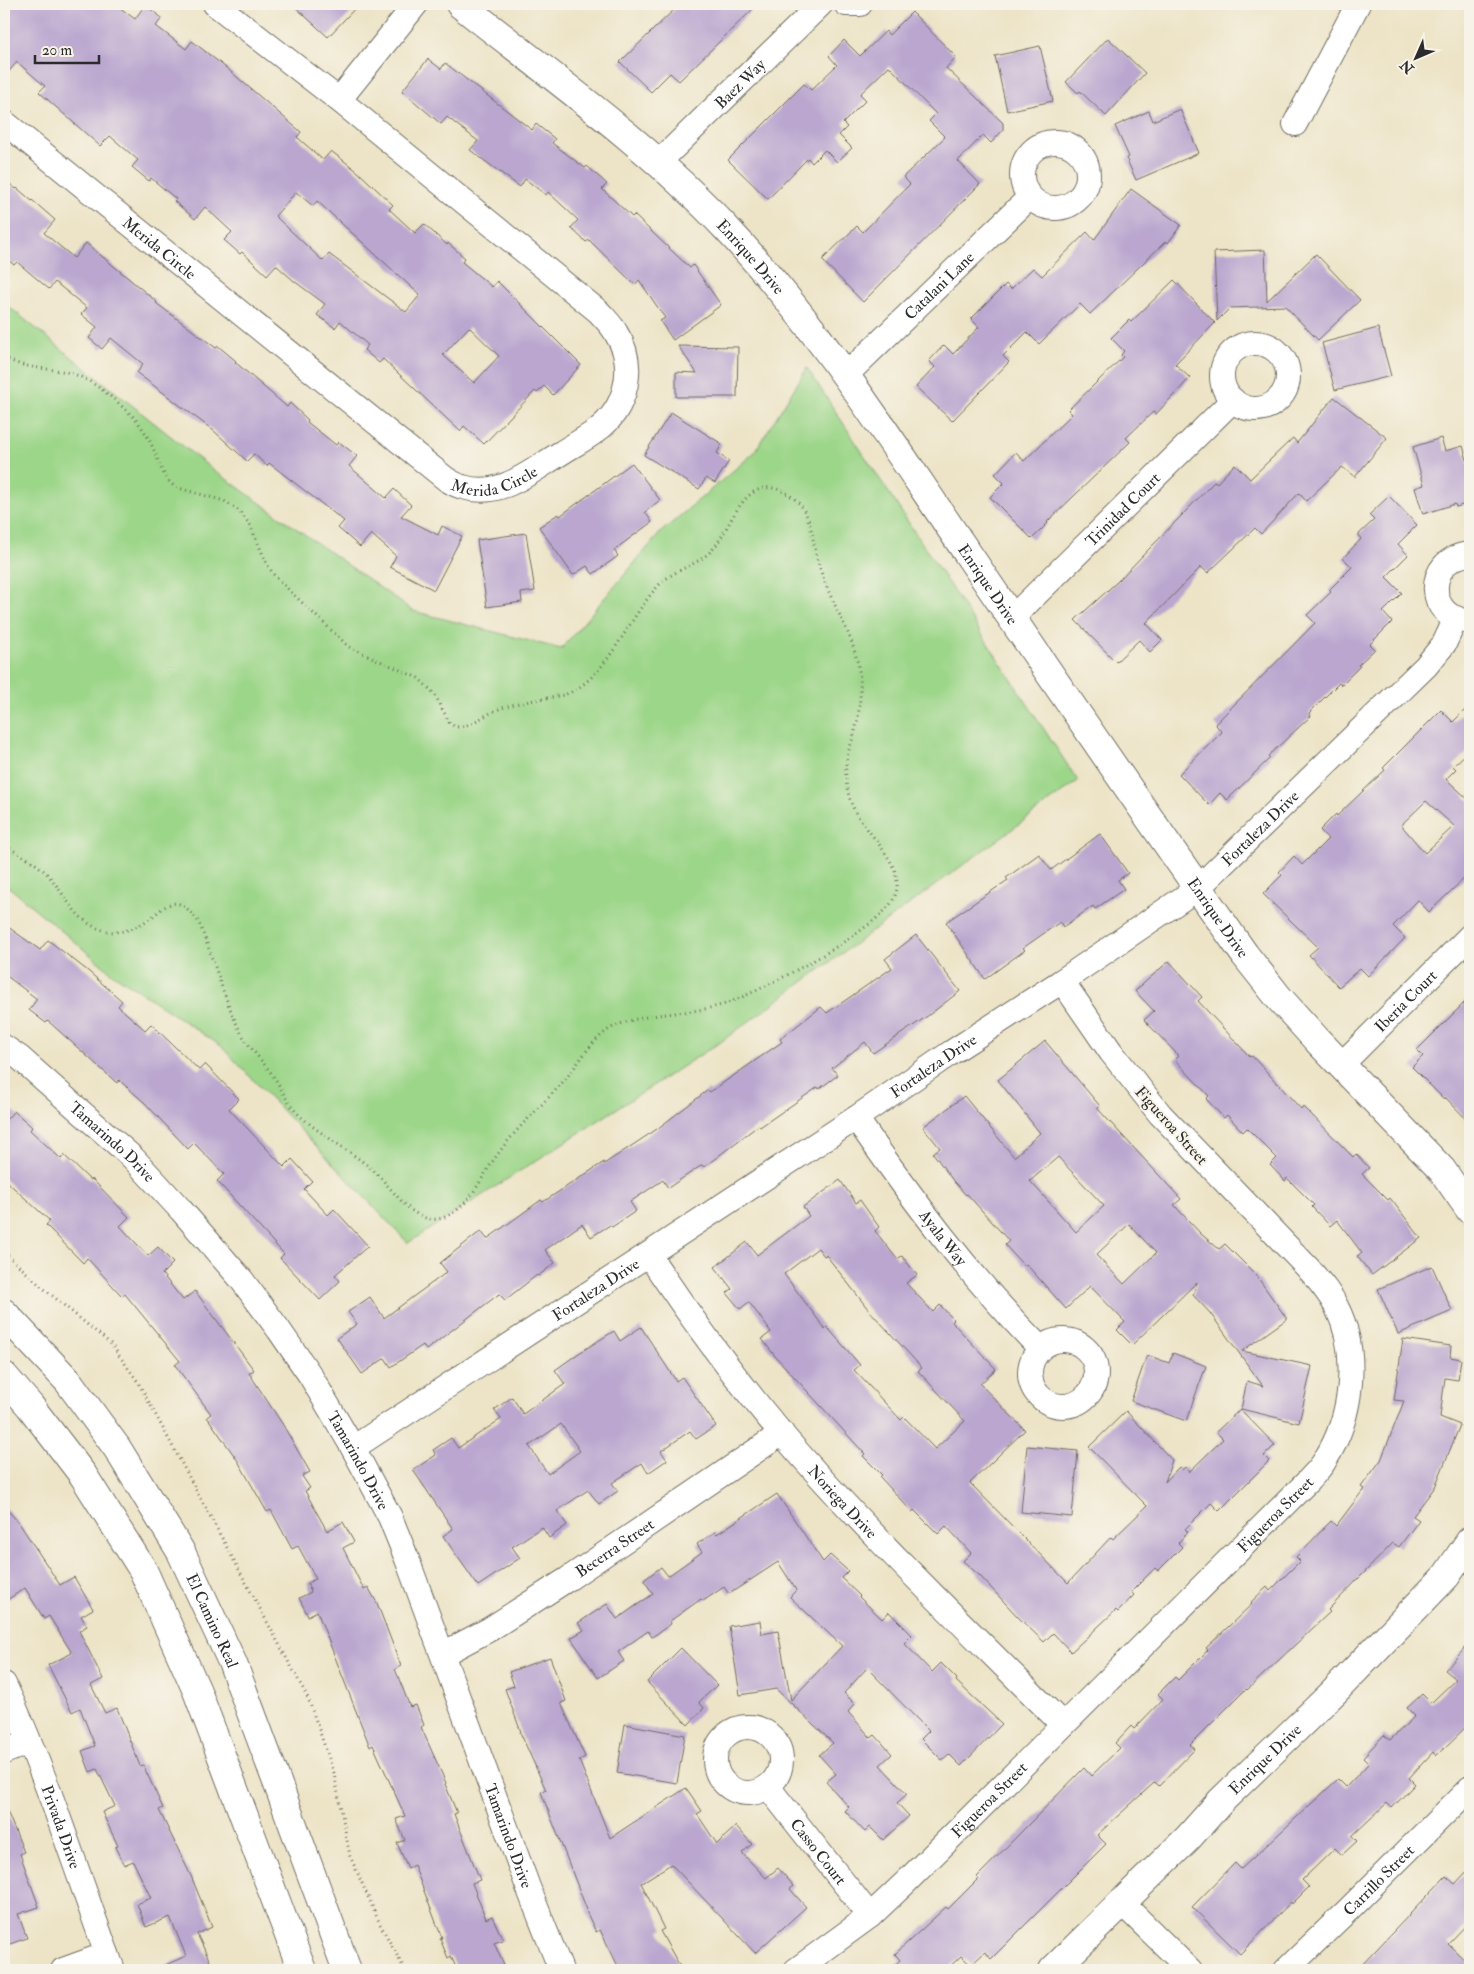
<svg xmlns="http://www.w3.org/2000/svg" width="1474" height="1974" viewBox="0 0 1474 1974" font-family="'IM FELL Double Pica',serif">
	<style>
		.green { fill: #9cd689; stroke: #64805a }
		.building { fill: #baa6cf; fill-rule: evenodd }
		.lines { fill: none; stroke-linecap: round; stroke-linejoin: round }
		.street-casing { stroke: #6f6c62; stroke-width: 26 }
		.secondary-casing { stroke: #6f6c62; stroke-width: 30 }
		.path { stroke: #6f6c62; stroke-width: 3; stroke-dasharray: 1 4; stroke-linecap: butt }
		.street { stroke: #fff; stroke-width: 24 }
		.secondary { stroke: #fff; stroke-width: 28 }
		.labels { text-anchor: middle; stroke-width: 4; stroke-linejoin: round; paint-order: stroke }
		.street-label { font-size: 16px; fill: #2b2b2b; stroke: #f7f3e8 }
	</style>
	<rect width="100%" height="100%" fill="#f7f3e8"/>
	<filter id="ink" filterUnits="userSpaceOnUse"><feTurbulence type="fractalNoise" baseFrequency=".02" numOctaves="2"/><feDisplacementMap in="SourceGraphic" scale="10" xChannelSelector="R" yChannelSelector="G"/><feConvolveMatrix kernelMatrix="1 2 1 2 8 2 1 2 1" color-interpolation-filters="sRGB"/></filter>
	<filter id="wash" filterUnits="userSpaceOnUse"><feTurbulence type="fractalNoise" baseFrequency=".0096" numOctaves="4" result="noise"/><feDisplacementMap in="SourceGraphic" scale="20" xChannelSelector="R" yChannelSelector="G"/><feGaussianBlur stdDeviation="1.12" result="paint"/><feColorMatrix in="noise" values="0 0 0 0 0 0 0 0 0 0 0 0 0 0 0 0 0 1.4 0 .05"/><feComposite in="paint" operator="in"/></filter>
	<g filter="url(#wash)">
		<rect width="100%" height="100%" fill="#ede4c7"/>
		<path class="green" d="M4,303L208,466L413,611L561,649L661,532L754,453L807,368L1078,781L722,1041L408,1243L221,1046L112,973L4,883Z"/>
		<g id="blocks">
			<g class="building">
				<path d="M4,4H115L135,19L145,5L162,18L156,26L186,49L192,41L230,71L301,132L297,137L323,160L331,151L357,171L393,205L389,209L415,233L424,224L447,245L448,243L465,258L462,262L492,287L497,281L581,365L553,395L544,386L537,393L535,391L484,444L464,426L460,431L383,359L379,363L364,350L368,345L340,321L335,328L317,315L325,304L294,281L276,265L267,275L242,252L240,254L224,240L232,232L205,207L195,219L174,201L176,199L151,178L149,181L132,167L138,160L110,136L100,146L39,92L45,86L17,62L4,77ZM296,192L313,206L317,201L420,295L406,312L329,254L323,261L275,216ZM469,327L499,356L474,383L443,355Z"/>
				<path d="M292,4H359L328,37Z"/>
				<path d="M680,4H758L679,81L670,73L651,92L620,62Z"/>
				<path d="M912,12L956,57L946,68L1003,123V130L991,143L983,135L958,161L980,184L863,302L822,260L857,226L863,232L910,184L903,177L945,137L929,121L936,114L889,66L860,94L866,100L843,123L847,127L839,135L852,148L837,162L825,150L812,163L808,158L768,199L728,160L804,84L811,90L837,65L829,56L844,40L860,56L886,31L889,35Z"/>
				<path d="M1108,38L1145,73L1106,116L1080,91L1078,93L1066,82Z"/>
				<path d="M1040,46L1053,101L1007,111L995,56Z"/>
				<path d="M428,59L441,69L445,63L532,130L536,124L555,139L552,143L585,168L587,166L607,184L602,189L632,217L634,215L690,268L693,265L721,305L673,340L660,321L665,318L639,280L635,285L589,240L586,242L571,228L578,220L548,192L546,195L525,179L520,187L470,150L478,141L447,117L441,124L402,91Z"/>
				<path d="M1180,109L1199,153L1136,180L1126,158L1129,157L1115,126L1149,111L1153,121Z"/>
				<path d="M4,179L16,189L17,188L32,201V200L55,220L44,233L74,258L86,243L157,302L156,303L216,348L218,346L236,361L235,362L287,407L290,403L308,420L307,422L336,445L339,442L357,456L349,466L386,498L394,489L411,505L401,516L438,535L442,526L462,536L434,590L390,567L396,556L371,534L360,547L338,528L344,521L269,463L267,466L254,454L247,461L214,431L137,373L143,364L111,338L102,349L89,338L97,327L81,314L87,308L55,282L49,289L17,262L14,265L4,256Z"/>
				<path d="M1131,189L1181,225L1168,243L1166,241L1090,314L1080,304L1039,344L1027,332L1003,356L1009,362L952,421L916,387L935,367L929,361L944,345L953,354L979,327L971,319L1006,284L1011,289L1033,268L1042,276L1087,232L1094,240Z"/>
				<path d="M1265,250L1267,301L1316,254L1360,300L1318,340L1285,306L1230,308L1217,321L1214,252Z"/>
				<path d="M1174,280L1215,323L1175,364L1190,378L1156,414L1153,412L1126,438L1130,442L1047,522L1048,523L1032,539L990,497L1004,483L995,474L1016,452L1024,461L1072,414L1068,410L1123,357L1121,355L1124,351L1111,338L1129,320L1131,322Z"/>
				<path d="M1378,328L1391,376L1335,390L1322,343Z"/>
				<path d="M678,346L738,347L737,397H676V372L697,373Z"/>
				<path d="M1334,397L1387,438L1355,477L1342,467L1306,501L1299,493L1261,534L1255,528L1208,573L1201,567L1146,623L1162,640L1150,652L1139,640L1116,662L1075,620L1118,581L1215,481L1217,483L1235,464L1250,479L1293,438L1297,443Z"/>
				<path d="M671,412L722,444L717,453L729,461L715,483L706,478L699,489L644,455Z"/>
				<path d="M1441,438L1445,451L1463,446L1470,470V503L1456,507L1455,504L1423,514L1415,488L1424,485L1413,447Z"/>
				<path d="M632,463L660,500L645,512L652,522L614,550L618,556L593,574L587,566L573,575L539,527L558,514L560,516Z"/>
				<path d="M1389,496L1417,525L1398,544L1408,555L1386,577L1402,593L1383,612L1392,622L1370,644L1375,649L1358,665L1360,666L1341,685L1339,683L1309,713L1311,716L1268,756L1270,758L1227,800L1220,793L1209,805L1179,774L1222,732L1215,724L1315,623L1307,615L1331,592L1329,590L1352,567L1343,558L1361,539L1358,535L1374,520L1369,515Z"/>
				<path d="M526,533L535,591L521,593L522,602L487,607L477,540Z"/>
				<path d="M1470,705V750L1453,766L1456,769L1446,779L1470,801V873L1429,912L1418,900L1393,926L1405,938L1368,976L1360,968L1339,987L1309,955L1318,947L1263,894L1282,875L1279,872L1294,856L1302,865L1328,839L1320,830L1336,814L1337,816L1385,770L1383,768L1441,710L1453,722ZM1426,801L1454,826L1425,853L1401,825Z"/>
				<path d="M1100,834L1128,873L1118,880L1124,889L1095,909L1093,906L1063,927L1060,922L1023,948L1025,950L985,979L946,922L1008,880L1006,878L1039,854L1051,870Z"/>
				<path d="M4,924L40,950L48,940L88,971L122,1001L118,1006L145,1030L151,1024L199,1070L205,1064L239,1099L229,1109L284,1167L292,1159L312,1181L304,1189L328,1215L334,1209L368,1246L335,1275L340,1281L320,1300L280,1258L284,1254L217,1181L224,1174L194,1143L188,1149L145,1103L119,1080L117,1083L48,1021L46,1023L29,1010L37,999L4,974Z"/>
				<path d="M916,935L960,991L929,1015L873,1053L865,1042L832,1068L838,1075L819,1089L818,1087L760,1127L759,1125L704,1167L702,1165L668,1188L663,1180L630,1202L636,1211L612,1227L610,1225L591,1237L582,1224L545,1250L555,1263L538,1276L537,1275L505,1300L499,1294L426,1350L423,1345L391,1367L385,1358L362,1374L337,1338L357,1324L348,1312L370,1297L384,1318L447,1272L440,1263L481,1231L487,1239L541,1200L543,1202L604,1162V1164L657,1129L708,1090L710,1092L782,1042L780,1039L821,1007L827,1013L892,968L885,959Z"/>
				<path d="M1169,961L1202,997L1198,1001L1250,1057L1252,1056L1301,1109L1303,1106L1353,1157L1356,1154L1369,1168L1362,1174L1388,1200L1390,1198L1421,1238L1372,1275L1357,1256L1362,1253L1337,1220L1330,1226L1312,1207L1314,1205L1287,1178L1285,1181L1270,1165L1277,1158L1247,1128L1243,1132L1227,1115L1224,1118L1206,1099L1209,1096L1175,1060L1179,1056L1144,1020L1154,1011L1135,991Z"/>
				<path d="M1470,997V1123L1445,1097L1444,1099L1412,1067L1423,1056L1417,1050Z"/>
				<path d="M1045,1041L1100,1106L1097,1108L1181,1199L1174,1205L1201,1234L1219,1249L1225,1244L1256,1275L1287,1319L1242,1351L1312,1366L1299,1423L1241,1409L1247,1381L1263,1386L1210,1313L1193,1295L1197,1282L1132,1345L1117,1330L1125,1322L1090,1286L1066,1309L1026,1264L1024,1266L1005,1245L1009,1241L967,1194L966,1195L954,1182L933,1153L940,1148L923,1127L964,1096L1014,1157L1040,1133L998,1080ZM1058,1157L1104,1206L1076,1232L1030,1181ZM1129,1224L1156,1253L1124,1284L1096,1255Z"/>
				<path d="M14,1111L32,1127L30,1130L61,1159L64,1155L90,1180L92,1179L129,1217L120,1226L148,1256L158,1247L173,1263L162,1274L183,1300L195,1291L254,1370L249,1373L283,1425L310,1472L302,1476L310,1488L305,1491L327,1531L343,1522L354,1542L343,1548L364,1590L368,1587L377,1603L401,1666L395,1669L410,1707L416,1705L424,1725L421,1727L446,1783L445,1784L457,1813L454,1814L480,1880L472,1883L486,1919L492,1916L503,1940L494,1943L504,1965L493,1970H457L451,1956L448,1958L440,1939L442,1938L414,1865L408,1868L397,1843L405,1840L396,1819L405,1816L373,1745L370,1747L317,1611L308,1616L299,1598L311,1592L307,1583L316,1579L298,1546L292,1549L271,1510L267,1512L238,1461L207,1417L211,1414L175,1365L180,1361L125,1294L122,1296L87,1258L83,1263L46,1225L50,1221L4,1179V1122Z"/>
				<path d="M840,1180L856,1203L860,1200L879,1227L875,1231L897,1259L902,1256L917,1275L906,1283L933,1312L940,1305L954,1320L952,1322L996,1369L980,1384L1025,1430L970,1483L1068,1583L1111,1537L1113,1539L1147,1506L1089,1447L1126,1411L1172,1460L1165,1482L1179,1467L1182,1470L1185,1467L1189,1472L1223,1439L1216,1432L1240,1409L1275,1445L1264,1456L1269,1461L1219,1511L1211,1503L1185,1529L1188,1532L1178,1543L1182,1547L1158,1571L1155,1568L1131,1592L1134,1595L1118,1612L1116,1610L1071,1652L1053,1633L1044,1642L1019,1618L979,1575L963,1561L971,1553L946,1526L938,1534L914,1510L912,1512L880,1477L882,1475L863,1456L865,1454L775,1356L762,1339L771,1332L749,1302L740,1309L727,1293L732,1289L715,1267L747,1242L757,1255L809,1216L803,1207ZM818,1248L824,1256L826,1255L868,1309L922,1368L918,1371L965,1421L935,1449L904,1417L901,1420L854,1370L860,1365L827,1327L825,1329L784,1274Z"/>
				<path d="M1432,1266L1452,1311L1398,1334L1378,1289Z"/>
				<path d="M641,1327L676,1381L682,1377L716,1426L696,1439L690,1431L661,1451L667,1460L648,1473L642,1463L612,1483L618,1491L599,1504L588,1490L557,1511L567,1525L549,1538L542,1527L512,1547L520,1558L478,1586L443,1536L453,1529L413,1470L436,1455L433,1450L451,1438L458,1448L501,1419L494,1410L512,1397L523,1414L565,1384L555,1370L579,1353L614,1331L620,1341ZM561,1424L580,1451L548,1474L529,1446Z"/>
				<path d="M1403,1339L1451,1346L1450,1357L1461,1359L1458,1380L1445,1378L1440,1417L1460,1425L1435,1487L1413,1516L1419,1520L1399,1547L1393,1543L1328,1610L1330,1612L1247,1690L1246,1689L1190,1745L1195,1749L1159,1786L1155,1782L1097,1835L1106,1844L991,1959L985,1952L971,1965L961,1956L946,1970H890L900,1960L895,1954L946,1907L948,1909L978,1879L977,1877L1084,1768L1091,1776L1120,1748L1115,1743L1131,1726L1134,1729L1163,1699L1158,1694L1175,1677L1178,1680L1208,1650L1206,1648L1252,1604L1251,1602L1267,1587L1270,1591L1300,1561L1296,1557L1331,1521L1336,1526L1364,1489L1361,1487L1381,1460L1404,1401L1394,1400Z"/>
				<path d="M1173,1353L1206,1366L1186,1421L1131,1401L1147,1355L1169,1363Z"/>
				<path d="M1027,1446L1078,1451L1072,1517L1021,1512Z"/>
				<path d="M777,1494L823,1562L830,1555L848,1571L841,1578L860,1596L859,1597L882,1619L889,1612L912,1635L904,1643L932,1672L941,1663L957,1679L956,1681L1002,1724L961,1766L949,1754L942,1760L921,1739L929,1731L867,1668L844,1693L855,1704L848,1712L871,1738L875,1735L892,1754L880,1765L907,1794L897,1803L909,1816L883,1840L870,1827L865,1832L845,1811L849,1807L826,1782L836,1774L819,1755L833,1743L776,1689L740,1695L729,1626L760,1621L762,1634L778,1631L791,1700L842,1646L790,1597L796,1590L778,1562L729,1594L724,1587L703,1601L701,1599L670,1621L671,1624L652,1637L648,1631L618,1652L624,1661L598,1678L571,1638L584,1630L578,1623L607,1604L617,1619L653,1594L644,1580L661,1567L668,1576L702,1552L697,1544L715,1532L717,1534Z"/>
				<path d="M4,1506L19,1523L60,1585L74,1577L93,1609L81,1616L87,1626L79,1631L103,1679L91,1685L105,1713L117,1708L140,1766L143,1765L163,1808L159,1810L191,1876L212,1927L197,1934L214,1970H154L186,1956L170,1917L146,1927L137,1904L151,1898L133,1861L124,1865L115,1847L118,1846L102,1812L115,1806L97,1769L90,1772L82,1751L95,1746L80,1708L72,1712L48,1665L72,1653L49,1616L44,1619L25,1588L4,1602Z"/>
				<path d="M1470,1643V1723L1436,1756L1433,1752L1409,1778L1415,1784L1392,1808L1387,1803L1352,1836L1357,1841L1342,1855L1335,1848L1302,1880L1309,1887L1292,1904L1291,1902L1240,1954L1192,1907L1235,1863L1241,1869L1338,1779L1346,1787L1369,1763L1363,1757L1384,1735L1390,1740L1415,1716L1407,1708L1422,1694L1431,1703L1456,1679L1445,1670Z"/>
				<path d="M681,1648L717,1685L699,1702L704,1708L688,1725L647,1682Z"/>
				<path d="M550,1657L566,1701L561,1703L585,1757L579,1760L610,1838L686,1788L702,1811L697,1814L717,1844L736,1826L752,1844L742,1853L766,1878L778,1868L794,1886L790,1889L806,1907L755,1953L671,1864L641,1883L664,1929L660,1931L682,1970H620L600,1930L596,1932L586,1911L587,1910L541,1792L546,1790L520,1732H521L505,1689L514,1686L509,1672Z"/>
				<path d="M625,1724L685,1735L677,1783L617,1773Z"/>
				<path d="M4,1804L24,1852L20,1854L39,1907L18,1914L27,1938L4,1946Z"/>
				<path d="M1470,1868V1921L1448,1944L1470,1965V1970H1357L1446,1876L1455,1884Z"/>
			</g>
		</g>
	</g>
	<g filter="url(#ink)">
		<use href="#blocks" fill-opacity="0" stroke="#6f6c62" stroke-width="1"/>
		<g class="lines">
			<g class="street-casing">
				<g id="street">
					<path d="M846,4H860"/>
					<path d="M339,100L416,4"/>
					<path id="s1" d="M4,122L446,479C451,482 457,486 463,487C500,499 531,471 561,453C572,446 585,439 596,431C627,409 637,365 616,333C612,325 605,319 599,312L339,100L215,4"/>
					<path d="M1295,124L1358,4"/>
					<circle cx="1055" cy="175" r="33"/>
					<path id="s2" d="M658,163L821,4"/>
					<circle cx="1255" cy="376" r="33"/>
					<path id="s3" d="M846,375L1030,197"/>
					<path d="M1470,554C1423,558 1426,621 1470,621"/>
					<path id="s4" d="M1012,618L1233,400"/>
					<path id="s5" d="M4,1047L20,1058L133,1158L181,1210L241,1279L279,1330L310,1375L353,1448L390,1517L407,1559L528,1887L561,1970"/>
					<path id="s6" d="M1341,1065L1470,936"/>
					<path id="s7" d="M856,1118C912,1199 971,1278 1040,1348"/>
					<path id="s8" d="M649,1255C690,1317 734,1377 782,1434C870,1536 968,1629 1063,1725"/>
					<circle cx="1063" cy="1373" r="33"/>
					<path id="s9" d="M353,1448L856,1118L952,1052L1062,981L1198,888L1426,666L1444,644L1456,618"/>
					<path id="s10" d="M443,1654L490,1629L568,1579L782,1433"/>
					<path id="s11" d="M4,1684C48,1776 77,1875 113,1970"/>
					<circle cx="748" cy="1760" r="33"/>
					<path d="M4,1752L29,1742"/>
					<path id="s12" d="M768,1787L870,1916"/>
					<path d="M1122,1903L1190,1970"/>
					<path d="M63,1970L107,1954"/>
					<path id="s13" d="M796,1970L870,1916L906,1882L1308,1481C1314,1474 1321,1468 1325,1460C1352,1418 1360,1354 1337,1308C1330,1293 1319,1281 1308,1268L1160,1114L1111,1052L1062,981"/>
					<path id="s14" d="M1286,1970L1349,1909L1470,1788"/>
				</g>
			</g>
			<g class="secondary-casing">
				<g id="secondary">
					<path id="s15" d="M460,4C551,76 647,144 727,229C820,328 892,443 968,554C1059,688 1151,822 1245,955L1279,998L1317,1040L1442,1170L1470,1210"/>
					<path id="s16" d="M4,1313L68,1381L117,1448L181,1552L233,1664L347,1970"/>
					<path d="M4,1376L30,1406L83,1475L143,1570L197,1691L302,1970"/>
					<path id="s17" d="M1053,1970L1188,1838L1221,1801L1333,1693L1446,1576L1470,1541"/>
				</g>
			</g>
			<g class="path">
				<path d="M4,357C24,370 48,367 70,373C90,378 112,397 127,411C138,420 147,434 153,448C159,462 162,477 175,487L224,501L238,510L250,525L267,564L274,575L293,594L349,647L418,678L434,693L449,722L455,727C472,727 486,713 502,708C522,701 543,699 564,695C607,680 628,617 659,585C676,568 694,567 710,552C728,535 737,492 765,488C778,486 794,496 802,507C813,523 813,547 819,565C831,607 856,634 860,679C861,696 859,715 855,731C852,742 847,753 846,765C845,779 847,794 853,807C865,834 909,866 894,898C881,929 752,997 718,1006C684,1015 647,1012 615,1026C592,1037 579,1064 562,1083C541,1107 516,1128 498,1154C484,1172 475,1196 457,1210C420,1239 397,1192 374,1171C350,1150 320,1135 297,1113C287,1103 282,1089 274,1077C262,1060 247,1046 238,1027C222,993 213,956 198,921C194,916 189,909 182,905C168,898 157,915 146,921C134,929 121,934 107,931C75,924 67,896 48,875C35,861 19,854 4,845"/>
				<path d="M4,1252L43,1288L111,1344L138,1382L308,1698L334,1773L350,1856L380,1924L405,1970"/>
			</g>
			<use href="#street" class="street"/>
			<use href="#secondary" class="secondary"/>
		</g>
	</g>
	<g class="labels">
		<g class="street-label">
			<text dy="6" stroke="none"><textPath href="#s2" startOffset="114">Baez Way</textPath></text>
			<text dy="6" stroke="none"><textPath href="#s1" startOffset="200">Merida Circle</textPath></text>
			<text dy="6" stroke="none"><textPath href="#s15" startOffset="386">Enrique Drive</textPath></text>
			<text dy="6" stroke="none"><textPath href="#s3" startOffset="129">Catalani Lane</textPath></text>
			<text dy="6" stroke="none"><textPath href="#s1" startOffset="620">Merida Circle</textPath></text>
			<text dy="6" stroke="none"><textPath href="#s4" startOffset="155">Trinidad Court</textPath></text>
			<text dy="6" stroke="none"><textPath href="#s15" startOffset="791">Enrique Drive</textPath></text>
			<text dy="6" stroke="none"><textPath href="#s9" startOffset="1100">Fortaleza Drive</textPath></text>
			<text dy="6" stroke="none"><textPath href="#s15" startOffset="1196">Enrique Drive</textPath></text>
			<text dy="6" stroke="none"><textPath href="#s6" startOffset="91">Iberia Court</textPath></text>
			<text dy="6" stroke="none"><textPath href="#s9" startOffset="695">Fortaleza Drive</textPath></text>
			<text transform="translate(1172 1125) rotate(48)" y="6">Figueroa Street</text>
			<text dy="6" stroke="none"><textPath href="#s5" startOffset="144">Tamarindo Drive</textPath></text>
			<text dy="6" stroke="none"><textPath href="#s7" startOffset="148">Ayala Way</textPath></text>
			<text dy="6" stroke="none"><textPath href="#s9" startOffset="290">Fortaleza Drive</textPath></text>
			<text dy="6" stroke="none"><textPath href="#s5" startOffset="549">Tamarindo Drive</textPath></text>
			<text dy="6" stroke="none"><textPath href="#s8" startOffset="314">Noriega Drive</textPath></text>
			<text dy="6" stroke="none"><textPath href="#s13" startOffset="662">Figueroa Street</textPath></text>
			<text dy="6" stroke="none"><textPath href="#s10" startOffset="202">Becerra Street</textPath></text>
			<text dy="6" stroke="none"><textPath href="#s16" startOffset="374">El Camino Real</textPath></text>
			<text dy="6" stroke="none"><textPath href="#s17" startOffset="299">Enrique Drive</textPath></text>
			<text dy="6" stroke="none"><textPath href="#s13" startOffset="258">Figueroa Street</textPath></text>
			<text dy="6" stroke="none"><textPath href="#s11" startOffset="154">Privada Drive</textPath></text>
			<text dy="6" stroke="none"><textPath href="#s5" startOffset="954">Tamarindo Drive</textPath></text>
			<text dy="6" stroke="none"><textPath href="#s12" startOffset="82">Casso Court</textPath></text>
			<text dy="6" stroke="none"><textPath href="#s14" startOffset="129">Carrillo Street</textPath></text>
		</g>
	</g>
	<rect width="1474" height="1974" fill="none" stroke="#f7f3e8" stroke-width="20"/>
	<g transform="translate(1416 58) rotate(225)" stroke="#f7f3e8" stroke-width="4" paint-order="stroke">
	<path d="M0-4L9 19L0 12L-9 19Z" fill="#2b2b2b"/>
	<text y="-8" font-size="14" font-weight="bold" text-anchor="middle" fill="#2b2b2b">N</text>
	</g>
	<path d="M35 55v8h64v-8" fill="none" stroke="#2b2b2b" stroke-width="2.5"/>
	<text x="42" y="55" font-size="15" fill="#2b2b2b" stroke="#f7f3e8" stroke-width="4" paint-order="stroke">20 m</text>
</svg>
